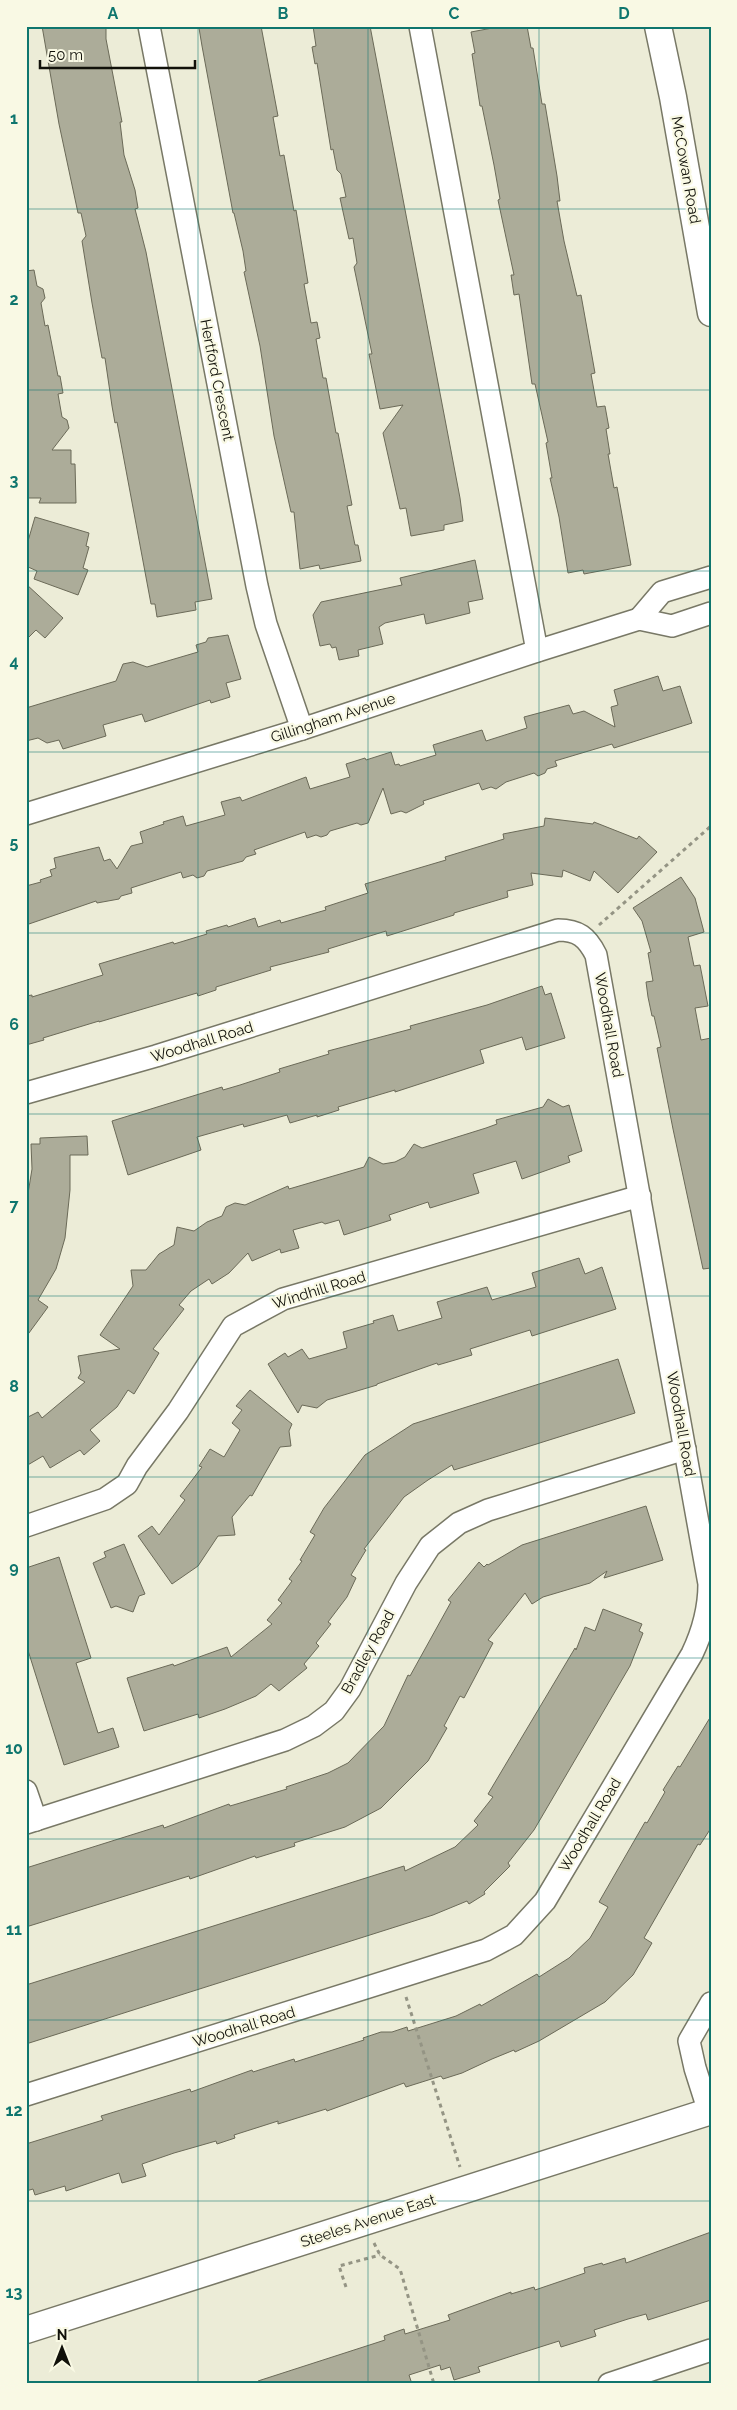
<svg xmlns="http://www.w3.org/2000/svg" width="737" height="2410" viewBox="0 0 737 2410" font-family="Raleway,sans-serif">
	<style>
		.building { fill: #acac99; stroke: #6b6a58 }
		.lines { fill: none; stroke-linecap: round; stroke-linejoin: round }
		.minor-casing { stroke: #787866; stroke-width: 24 }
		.major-casing { stroke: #787866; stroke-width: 29 }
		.path { stroke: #949484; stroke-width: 3; stroke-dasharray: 4 4; stroke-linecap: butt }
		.minor { stroke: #fff; stroke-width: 21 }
		.major { stroke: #fff; stroke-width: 26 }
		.grid { fill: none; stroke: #0f766e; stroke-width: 1; stroke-opacity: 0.55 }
		.labels { text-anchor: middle; stroke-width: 4.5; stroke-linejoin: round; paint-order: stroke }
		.street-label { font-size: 15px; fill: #11110a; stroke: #f9f9e4 }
		.neatline { fill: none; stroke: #0f766e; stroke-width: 2 }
		.grid-label { font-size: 16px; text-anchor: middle; font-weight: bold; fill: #0f766e }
	</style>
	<rect width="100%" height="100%" fill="#ececd7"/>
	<g class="building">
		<path d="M42,26H106V39L122,122H120L124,155L135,190L138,208L135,209L146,252L212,599L195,602L196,610L157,617L155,604H151L117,422L115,423L112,406L105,358H102L92,303L82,241L86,236L81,213H78L59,124Z"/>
		<path d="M209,26H261L278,116L273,117L280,156L284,155L294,211L296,210L308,283L304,284L311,323L317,322L320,338L316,339L323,378H326L336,433H338L352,505L347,506L355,545H358L361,561L320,569L319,565L300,569L294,512H291L274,436L260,346L244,272L246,271L243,251L234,213H233L202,46L199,28Z"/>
		<path d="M313,26H370L460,498L463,521L444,525V530L411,536L406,508L400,509L383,433L403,405L380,409L369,354H372L354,267L357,263L353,238L349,239L340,198L346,197L341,174L337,170L333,149L331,150L317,63L315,64L312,47L316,46Z"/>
		<path d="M503,26H527L531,48H533L542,104H545L557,176L560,201H557L564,241L577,296L581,295L595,373L591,374L597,407L605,406L609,428L606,429L610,454H608L614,488L617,487L631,565L584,574L583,570L568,573L559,517L550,478H552L546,443L548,442L535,384H532L519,294L514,295L511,275H514L498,200L500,199L494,165L482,106H480L472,54L475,53L471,32Z"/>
		<path d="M34,270L37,286L43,289L45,298L41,303L45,326L48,325L58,376H60L63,393L58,394L62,417L67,420L69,428L52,450H71V464H75L76,503H39L41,498H26V271Z"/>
		<path d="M35,517L89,533L86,546L89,547L83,568L88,570L78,595L34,579L37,571L26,566V548Z"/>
		<path d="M475,560L483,599L468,602L470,613L426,624L424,614L385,623L379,627L383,644L358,650L359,656L339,660L336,647L332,648L330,644L320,646L313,615L321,602L402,585L400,578Z"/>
		<path d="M26,584L63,618L45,638L36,630L26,640Z"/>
		<path d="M228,635L241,679L226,683L230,697L211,703L210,700L145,722L142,714L103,725L106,736L63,749L59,740L47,743L38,738L26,741V708L116,681L123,664L133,662L147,667L198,652L196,645L206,642L208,638Z"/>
		<path d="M658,676L663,691L680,686L692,723L614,748L612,744L555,761L557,766L547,769L545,773L538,776L534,773L506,782L496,789L491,787L482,790L479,783L423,801L424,804L406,813L401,811L391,814L383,788L368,823L361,825L357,823L330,831L327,835L321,837L316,835L307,838L305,832L254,850L256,854L246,857L243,861L207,871L204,876L197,878L193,875L183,878L181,872L131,888L132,893L121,896L119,899L97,903L96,901L26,925V886L41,882L40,880L52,876L50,870L56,868L54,858L99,847L104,861L110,859L117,869L131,846L143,843L140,832L164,824L163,822L183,816L186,826L225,815L221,802L240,797L242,801L306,777L310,789L350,777L346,764L365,758L366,760L391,752L395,765L399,764L400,766L436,755L433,745L482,730L486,741L527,728L524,717L569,705L573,714L584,711L615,727L611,707L618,705L614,690Z"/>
		<path d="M545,818L593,824L594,822L637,839L639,836L657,852L618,893L594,871L590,881L563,870L562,877L531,873L533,885L507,891L508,897L454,913V915L387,936L386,931L328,949L329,952L270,967L271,970L216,987V990L198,996L197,993L99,1022V1021L43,1038L44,1040L26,1045V996L32,995V997L103,975L99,964L173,942L174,944L207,934L206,931L227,925L228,927L255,918L258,927L280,920L281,923L326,910L325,907L368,893L365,884L446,860L445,857L504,839L503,834L544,826Z"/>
		<path d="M681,877L695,898L704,932L688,937L694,966L700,965L708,1006L695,1008L701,1040L711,1038V1268L703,1269L673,1129L657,1048L661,1047L654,1016H652L648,997L646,982L653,981L648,953L651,952L642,921L633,908Z"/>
		<path d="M542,986L545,995L551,993L565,1038L526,1050L522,1037L480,1050L484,1063L395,1092V1090L338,1107L339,1110L317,1117V1115L290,1123L287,1115L244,1127L243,1124L197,1137L201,1150L128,1175L112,1121L222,1087L223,1090L240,1085L280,1072L279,1069L329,1054L328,1051L411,1029L410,1026L487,1005Z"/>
		<path d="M548,1099L563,1107L569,1105L582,1151L568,1156L570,1162L522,1179L516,1161L473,1174L479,1193L430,1208L428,1202L389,1215L391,1220L344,1235L339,1220L325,1224L322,1222L293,1230L299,1248L281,1253L280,1249L252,1261L248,1253L229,1273L212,1284L209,1279L191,1291L179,1305L184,1309L153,1349L159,1353L134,1394L128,1390L117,1407L90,1430L100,1441L84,1455L80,1450L50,1468L43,1456L26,1466V1418L38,1412L42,1418L85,1382L78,1378L81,1373L78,1356L120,1349L100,1335L133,1286L131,1270H146L159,1254L174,1245L177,1227L194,1231L207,1222L222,1216L226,1207L235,1203L245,1205L288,1186L289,1189L364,1167L369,1157L383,1164L395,1162L405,1157L414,1144L422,1148L486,1128L497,1124L496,1120L543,1107Z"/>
		<path d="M87,1136L88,1155H70V1190L65,1238L56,1269L38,1300L48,1307L26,1337V1206L32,1169L31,1144H40V1138Z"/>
		<path d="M579,1258L585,1274L602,1267L616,1309L532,1336L530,1330L470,1349L472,1355L438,1365L437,1363L377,1384V1385L327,1400L317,1408L302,1405L298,1413L268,1364L285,1353L288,1357L302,1349L309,1359L347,1348L343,1332L374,1323L373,1321L393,1315L398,1331L442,1318L437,1302L487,1287L492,1300L536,1287L532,1273Z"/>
		<path d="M618,1359L635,1413L454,1470L452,1465L428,1480L404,1497L364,1549L366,1550L351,1575L356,1578L347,1597L328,1622L331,1624L316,1643L319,1646L304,1664L307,1668L279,1691L271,1684L256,1696L225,1709L199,1718L198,1714L144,1731L127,1678L173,1664L174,1666L227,1647L231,1657L272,1624L267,1620L282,1603L278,1600L292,1581L289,1579L302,1561L300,1560L315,1535L310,1532L324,1508L365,1455L413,1424Z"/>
		<path d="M250,1390L292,1424L289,1431L291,1446L280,1447L252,1496L250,1495L232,1517L235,1535L218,1536L198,1566L172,1584L138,1536L152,1526L159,1535L185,1500L180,1496L202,1467L199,1466L210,1449L224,1457L240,1430L232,1423L242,1410L236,1406Z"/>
		<path d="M646,1506L663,1560L604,1578L607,1571L590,1583L543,1597L532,1604L525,1593L488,1640L493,1643L464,1698L460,1696L444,1726L447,1728L428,1761L381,1808L345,1827L294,1843L295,1846L256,1858L255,1856L190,1879L189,1876L26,1927V1868L163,1825L164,1828L229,1804L230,1806L287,1789L286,1787L328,1773L348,1763L384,1726L408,1675L410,1676L451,1602L448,1600L479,1562L484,1567L487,1564L488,1565L522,1545Z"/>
		<path d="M124,1544L145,1594L139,1596L133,1612L116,1606L111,1608L93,1563L106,1557L104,1552Z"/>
		<path d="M59,1557L91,1658L76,1663L98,1733L113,1728L119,1747L64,1765L26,1644V1568Z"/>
		<path d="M603,1609L642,1624L639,1631L643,1633L630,1666L534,1830L508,1863L510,1866L484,1892L485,1894L469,1904L467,1901L433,1915L26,2044V1985L404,1866L405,1871L455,1847L478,1825L474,1821L493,1797L488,1794L575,1648L576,1650L585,1627L595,1631Z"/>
		<path d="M711,1716V1828L700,1845L698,1844L644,1938L652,1943L633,1975L605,2002L539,2041L515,2052L514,2050L492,2059L462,2073L443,2079L441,2076L406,2087L404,2083L327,2111L326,2109L278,2124V2121L234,2135L235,2138L217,2144L216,2141L174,2153L142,2164L146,2176L122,2183L119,2173L66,2191L65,2186L35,2195L33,2189L26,2191V2144L103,2120L101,2116L190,2089L191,2092L252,2070L253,2072L294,2059L295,2062L364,2040L363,2038L381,2032H392L407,2027L408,2031L456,2016L480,2004L481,2006L537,1974L539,1977L569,1958L590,1938L608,1907L599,1902L645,1822L647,1823L665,1792L663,1790L678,1766L680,1767Z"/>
		<path d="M711,2232V2300L648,2320L646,2314L628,2319L594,2330L596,2336L561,2347L559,2341L515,2355L478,2367L480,2372L454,2380L450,2367L441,2370L440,2365L409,2375L412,2384H258V2381L385,2340L384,2336L404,2329L405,2334L450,2320L448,2315L511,2292V2294L534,2287L535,2290L585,2273L584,2268L602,2263L603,2265L625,2258L626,2263Z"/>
	</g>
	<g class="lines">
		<g class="minor-casing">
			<g id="minor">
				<path d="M149,26L257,586L266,624L302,729"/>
				<path d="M420,26L537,651"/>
				<path d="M639,619L662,592L711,577"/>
				<path d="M26,814L302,729L537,651L639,619L672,626L711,613"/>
				<path d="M26,1093L156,1056L558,930C578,930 587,937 596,955L709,1584C709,1609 703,1631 692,1654L545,1901L514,1935L486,1950L26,2095"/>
				<path d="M26,1526L105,1499L127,1484L137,1466L178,1411L233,1326L283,1299L640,1196"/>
				<path d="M26,1791L36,1820"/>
				<path d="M26,1823L285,1740L314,1726L334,1711L350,1689L406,1583L430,1546L459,1523L488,1510L685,1449"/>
				<path d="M709,2112L695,2068L689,2041L711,2003"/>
				<path d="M609,2384L711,2350"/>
			</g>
		</g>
		<g class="major-casing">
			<g id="major">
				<path d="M658,26L673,97L711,313"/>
				<path d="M26,2330L711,2111"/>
			</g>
		</g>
		<g class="path">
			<path d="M599,925L711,826"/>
			<path d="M406,1997L460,2167"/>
			<path d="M374,2243L380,2255L400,2269L434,2384"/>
			<path d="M346,2287L339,2266L380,2255"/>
		</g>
		<use href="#minor" class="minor"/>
		<use href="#major" class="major"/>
	</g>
	<path class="grid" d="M198,26V2384M368,26V2384M539,26V2384M26,209H711M26,390H711M26,571H711M26,752H711M26,933H711M26,1114H711M26,1296H711M26,1477H711M26,1658H711M26,1839H711M26,2020H711M26,2201H711"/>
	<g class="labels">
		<g class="street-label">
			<text transform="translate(686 170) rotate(80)" y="5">McCowan Road</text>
			<text transform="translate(217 380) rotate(79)" y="5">Hertford Crescent</text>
			<text transform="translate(333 718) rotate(-18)" y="5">Gillingham Avenue</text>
			<text transform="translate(609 1025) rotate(80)" y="5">Woodhall Road</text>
			<text transform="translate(202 1042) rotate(-17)" y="5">Woodhall Road</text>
			<text transform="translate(319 1290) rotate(-17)" y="5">Windhill Road</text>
			<text transform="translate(681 1424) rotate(80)" y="5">Woodhall Road</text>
			<text transform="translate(368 1652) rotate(-61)" y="5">Bradley Road</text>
			<text transform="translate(590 1825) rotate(-59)" y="5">Woodhall Road</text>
			<text transform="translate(244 2027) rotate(-17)" y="5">Woodhall Road</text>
			<text transform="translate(368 2221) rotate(-18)" y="5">Steeles Avenue East</text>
		</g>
	</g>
	<rect width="737" height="2410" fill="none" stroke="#f9f9e4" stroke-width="55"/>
	<g transform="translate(62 2348)" stroke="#f9f9e4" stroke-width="4" paint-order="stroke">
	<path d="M0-4L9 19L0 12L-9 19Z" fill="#11110a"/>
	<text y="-8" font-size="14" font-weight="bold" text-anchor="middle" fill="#11110a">N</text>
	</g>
	<path d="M40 60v8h155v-8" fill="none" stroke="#11110a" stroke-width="2.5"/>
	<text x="48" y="60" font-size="15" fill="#11110a" stroke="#f9f9e4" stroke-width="4" paint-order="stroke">50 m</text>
	<rect x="28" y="28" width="682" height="2354" class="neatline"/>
	<g class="grid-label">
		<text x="113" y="19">A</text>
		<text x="283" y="19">B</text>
		<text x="454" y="19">C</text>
		<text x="624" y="19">D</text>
		<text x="14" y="124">1</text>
		<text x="14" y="305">2</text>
		<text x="14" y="486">3</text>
		<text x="14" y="667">4</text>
		<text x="14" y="848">5</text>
		<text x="14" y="1030">6</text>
		<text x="14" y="1211">7</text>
		<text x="14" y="1392">8</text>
		<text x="14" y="1573">9</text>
		<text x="14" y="1754">10</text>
		<text x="14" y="1935">11</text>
		<text x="14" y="2116">12</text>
		<text x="14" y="2298">13</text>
	</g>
</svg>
